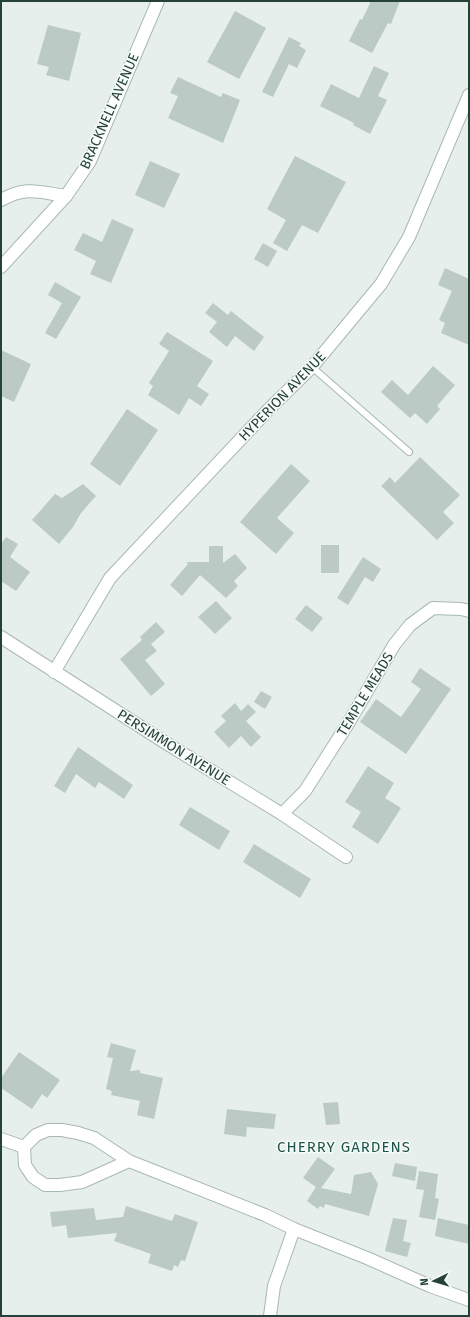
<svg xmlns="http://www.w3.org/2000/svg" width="470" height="1317" viewBox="0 0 470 1317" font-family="'Fira Sans',sans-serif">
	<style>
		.building { fill: #bbcac4 }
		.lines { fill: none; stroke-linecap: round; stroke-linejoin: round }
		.lane-casing { stroke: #a8b8b2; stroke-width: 8 }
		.street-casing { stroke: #a8b8b2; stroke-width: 14 }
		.lane { stroke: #fff; stroke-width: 6 }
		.street { stroke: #fff; stroke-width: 12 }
		.labels { text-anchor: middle; stroke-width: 3; stroke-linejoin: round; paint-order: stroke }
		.street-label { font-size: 14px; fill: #24423a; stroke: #f7fbf9 }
		.neighbourhood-label { font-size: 15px; letter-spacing: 1px; fill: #1f5548; stroke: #f7fbf9 }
	</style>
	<rect width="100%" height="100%" fill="#e6efeb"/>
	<g class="building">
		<path d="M371,1H400L391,24L388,23L372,53L349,41L360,19L362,20Z"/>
		<path d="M235,11L266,28L239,79L207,62Z"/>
		<path d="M48,25L81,33L69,81L46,75L49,67L37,64Z"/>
		<path d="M289,37L301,43L299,46L306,50L297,68L289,64L273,97L262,92Z"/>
		<path d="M374,66L389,73L378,96L387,100L370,134L353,125L354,123L320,106L331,84L359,98Z"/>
		<path d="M178,77L221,97L223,93L240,100L223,143L168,118L178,96L170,93Z"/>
		<path d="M295,156L346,182L318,233L302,225L287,251L273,243L286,220L267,209Z"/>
		<path d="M150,161L180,174L164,208L135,195Z"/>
		<path d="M112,219L134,229L111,283L90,274L96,261L74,250L83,233L102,242Z"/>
		<path d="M263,243L277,251L268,267L254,259Z"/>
		<path d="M445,268L469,279V345L441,333L445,323L439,320L452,291L438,285Z"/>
		<path d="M55,282L81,297L56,339L45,333L62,303L48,295Z"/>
		<path d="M213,303L228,315L231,311L264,337L254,351L235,336L227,347L209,332L217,322L205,313Z"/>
		<path d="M167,332L213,361L197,386L209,394L201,406L189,398L179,415L148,395L153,386L149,383L169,351L159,344Z"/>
		<path d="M1,350L31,364L14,402L1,396Z"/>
		<path d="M433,366L455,385L437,406L440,409L427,424L415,413L410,418L381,392L392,380L408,395Z"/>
		<path d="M127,409L158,430L120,486L90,464Z"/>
		<path d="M420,457L460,495L443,512L454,523L437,540L381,486L390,477L395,483Z"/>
		<path d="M291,464L310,481L277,518L294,533L276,554L240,522Z"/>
		<path d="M83,484L96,496L81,513L73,527L59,544L32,520L55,494L62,498Z"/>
		<path d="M6,537L18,544L10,557L30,572L16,591L1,581V544Z"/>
		<rect x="321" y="545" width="18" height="28"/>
		<path d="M209,546H223V563L235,554L247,568L234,581L238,586L226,598L200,575L182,596L170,585L188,564L186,562H209Z"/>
		<path d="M363,557L381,569L373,582L365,577L348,605L337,598Z"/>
		<path d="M216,601L232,618L215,634L198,617Z"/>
		<path d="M306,605L323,618L312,632L295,619Z"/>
		<path d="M156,622L165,632L151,644L157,651L145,660L165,684L151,696L120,659L142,640L140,637Z"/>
		<path d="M420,668L451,689L406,754L360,722L376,699L401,717L421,689L411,682Z"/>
		<path d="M261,691L272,697L265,709L254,702Z"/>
		<path d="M235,703L241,711L248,704L256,712L246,721L261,737L251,747L241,736L229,748L214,732L226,721L221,716Z"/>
		<path d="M78,747L133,785L124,799L99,782L95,788L76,774L65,793L54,786Z"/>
		<path d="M368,766L394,783L385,798L401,808L378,844L352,827L361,812L345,802Z"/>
		<path d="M190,807L230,831L219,850L179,825Z"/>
		<path d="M254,844L311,879L300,898L243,862Z"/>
		<path d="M111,1043L136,1050L130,1071L140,1070V1073L163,1078L154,1119L137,1115L140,1101L111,1095L112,1091L106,1089L113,1058L107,1057Z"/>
		<path d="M19,1052L60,1080L47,1098L42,1094L32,1109L1,1088V1078Z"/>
		<path d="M338,1102L340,1124L326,1125L323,1103Z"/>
		<path d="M227,1109L276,1114L274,1129L247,1127L246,1137L224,1134Z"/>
		<path d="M318,1157L335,1169L321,1188L351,1194L354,1175L371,1172L378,1184L369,1216L325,1204L324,1208L320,1206L318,1209L307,1201L316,1187L303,1178Z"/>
		<path d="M395,1163L417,1167L415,1181L392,1176Z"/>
		<path d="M419,1171L438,1174L435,1198L439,1199L435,1220L419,1217L424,1190L416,1189Z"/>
		<path d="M126,1206L172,1221L175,1214L198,1222L185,1261L181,1260L178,1267L174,1265L172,1271L148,1263L151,1254L114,1241L117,1233L68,1238L66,1225L52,1227L50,1212L94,1208L96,1220L123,1217Z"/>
		<path d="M393,1218L407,1220L403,1241L411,1243L407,1257L385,1251Z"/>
		<path d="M438,1218L469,1225V1244L435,1236Z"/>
	</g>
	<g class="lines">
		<g class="lane-casing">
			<path id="lane" d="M312,367L409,452"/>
		</g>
		<g class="street-casing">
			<g id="street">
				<path d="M1,200C27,186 38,192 66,196"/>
				<path d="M1,267L66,196L90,161L158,1"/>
				<path d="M1,637L169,745L282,814L346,857"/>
				<path d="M54,672L110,578L269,409L312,367L381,284L409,237L469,95"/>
				<path d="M282,814L305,791L349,722L394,645L410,625L433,608L461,609L469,611"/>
				<path d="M1,1139L24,1147"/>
				<path d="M129,1161L82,1182L60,1185H45L33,1177L25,1165L24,1147L36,1135L48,1130H62L78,1133L94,1138L129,1161L265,1215L294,1229L367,1258L430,1286L469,1300"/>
				<path d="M270,1316L274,1286L294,1229"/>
			</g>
		</g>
		<use href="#lane" class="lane"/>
		<use href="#street" class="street"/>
	</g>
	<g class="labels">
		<g class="street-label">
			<text transform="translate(109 111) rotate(-66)" y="5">BRACKNELL AVENUE</text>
			<text transform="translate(282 396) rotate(-46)" y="5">HYPERION AVENUE</text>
			<text transform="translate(365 694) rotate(-59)" y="5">TEMPLE MEADS</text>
			<text transform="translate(174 747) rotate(32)" y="5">PERSIMMON AVENUE</text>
		</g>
		<g class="neighbourhood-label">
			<text x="344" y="1152">CHERRY GARDENS</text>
		</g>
	</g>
	<rect width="470" height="1317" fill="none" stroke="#24423a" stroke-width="4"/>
	<g transform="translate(434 1281) rotate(265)" stroke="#f7fbf9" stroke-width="3" paint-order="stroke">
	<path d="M0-3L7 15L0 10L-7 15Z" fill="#24423a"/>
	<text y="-6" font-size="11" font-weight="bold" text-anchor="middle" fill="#24423a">N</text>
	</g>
</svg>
